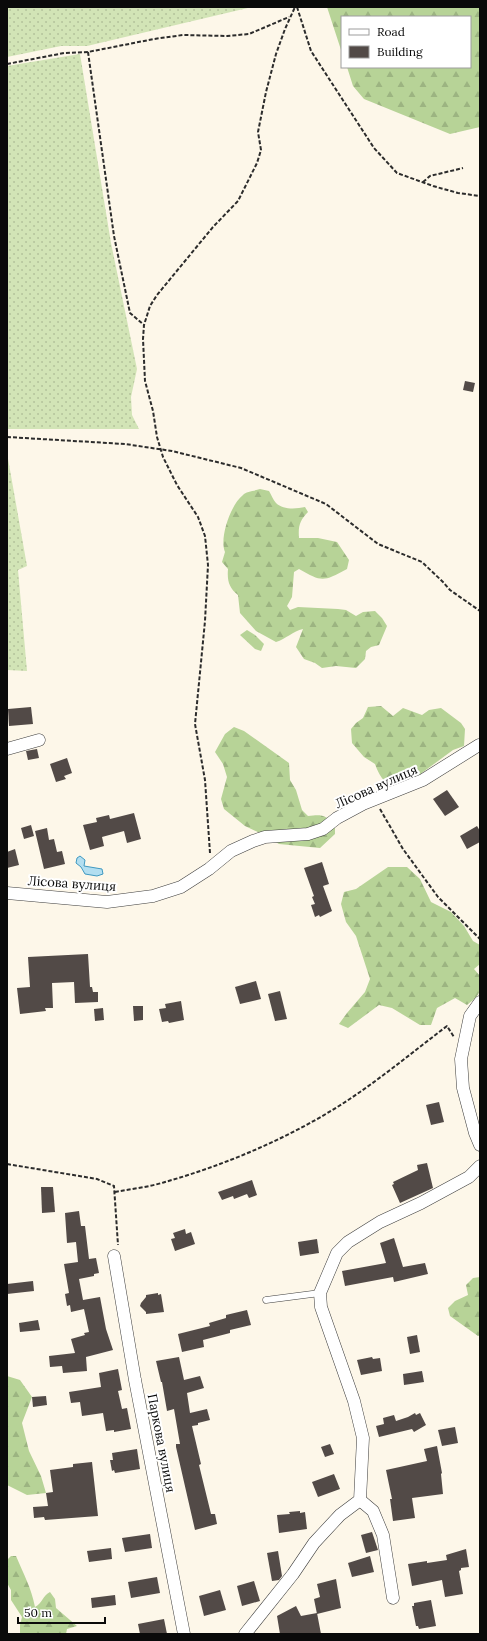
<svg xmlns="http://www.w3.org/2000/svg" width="487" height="1641" viewBox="0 0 487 1641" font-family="Lora,serif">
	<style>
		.grass { fill: url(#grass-dots) }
		.forest { fill: url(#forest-firs) }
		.water { fill: #b2def0; stroke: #3f99c1 }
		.building { fill: #524a47 }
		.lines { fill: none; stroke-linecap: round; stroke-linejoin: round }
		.service-casing { stroke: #3d3d3d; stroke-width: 7 }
		.minor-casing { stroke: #3d3d3d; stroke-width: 13 }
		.path { stroke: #2c2c2c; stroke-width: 2; stroke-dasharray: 4 2; stroke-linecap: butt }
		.service { stroke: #fff; stroke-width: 6 }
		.minor { stroke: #fff; stroke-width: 12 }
		.labels { text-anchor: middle; stroke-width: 4; stroke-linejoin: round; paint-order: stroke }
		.street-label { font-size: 13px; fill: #0a0a0a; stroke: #fff }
	</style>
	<defs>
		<pattern id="grass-dots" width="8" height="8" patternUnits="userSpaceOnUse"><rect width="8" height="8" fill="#d2e4b6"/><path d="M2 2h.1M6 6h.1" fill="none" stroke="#b3c29b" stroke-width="1.8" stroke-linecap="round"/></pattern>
		<pattern id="forest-firs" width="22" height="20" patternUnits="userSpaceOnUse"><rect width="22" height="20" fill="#b7d397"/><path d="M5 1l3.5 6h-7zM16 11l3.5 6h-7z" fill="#9cb481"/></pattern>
	</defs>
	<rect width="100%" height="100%" fill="#fdf7e9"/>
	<g class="grass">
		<path d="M7,7H252L87,46H61L7,57Z"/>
		<path d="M80,54L111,243L137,369L131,397L132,415L139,429H7V66Z"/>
		<path d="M7,453L27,566L18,570L27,671L7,670Z"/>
	</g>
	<g class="forest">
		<path d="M327,7H480V127L450,134L364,99L353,86L347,67H470V17H342V53Z"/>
		<path d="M260,489L269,491C271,494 273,500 276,503C283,510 296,509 305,507L308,512C300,520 298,526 299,538H318L337,542L349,560L347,569C323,582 322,582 299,569L294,572L292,597L287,606L290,610L298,607L338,609L346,610L356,616L363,612L375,611L382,618L387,626L379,645L371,647L366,651L365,659L356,668L336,666L322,668L315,663L304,659L296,647L303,629C293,631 286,639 276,642L256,631L240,613L238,595C229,588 227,581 228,569L222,562L225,552C219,538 231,504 243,495C246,491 255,491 260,489Z"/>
		<path d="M247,630L255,635L264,644L261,651L255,649L240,635Z"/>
		<path d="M381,706L393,716L403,708L422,715L429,710L441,708L461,723L465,729L464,746L453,750L419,775L400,780L393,787C383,782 379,775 375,764L364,757L352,743L351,729L356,723L363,718L368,707Z"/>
		<path d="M234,727L244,731L289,763L290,780L296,790L302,810L308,816C322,814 326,815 335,825V834L320,848L279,844L260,833L245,826L224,809L221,799L227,777L223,764L215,752L225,734Z"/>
		<path d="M388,867H407L420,879L431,902L451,912L464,926L473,941L480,945V964L474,969L480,976C480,994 481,994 467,1005L455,998L437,1008L431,1025H420L392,1008L379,1005L348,1028L339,1024L347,1013L365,992L370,979L356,936L346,922L341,904L344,892L356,889Z"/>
		<path d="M480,1277V1335L478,1336L450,1316L448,1308L455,1301L468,1295L466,1285L473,1278Z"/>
		<path d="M7,1376L20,1380L32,1397L22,1423L29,1451L41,1476L46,1493L27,1495L7,1485Z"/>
		<path d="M11,1556H16C24,1575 31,1587 35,1607C42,1604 43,1595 50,1592L55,1599L56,1608L77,1626L67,1629L66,1634H20V1625L22,1617L11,1600V1590L7,1583V1560Z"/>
	</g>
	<path class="water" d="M80,856L85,860L84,866L102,869L103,874L97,876L85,874L81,867L76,863L77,858Z"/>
	<g class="building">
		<path d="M465,381L475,383L473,392L463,390Z"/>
		<path d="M31,707L33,724L9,726L8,709Z"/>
		<path d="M37,749L39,758L28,760L26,751Z"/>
		<path d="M67,758L72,773L64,776L66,779L56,782L50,764Z"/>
		<path d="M447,790L459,807L445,816L433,799Z"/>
		<path d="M134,813L141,839L127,843L124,831L102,837L104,846L90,850L83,825L97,822L96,818L109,815L110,819Z"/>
		<path d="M31,825L34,836L24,839L21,828Z"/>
		<path d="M477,826L480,831V842L467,849L460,836Z"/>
		<path d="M47,828L49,840L54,839L57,852L62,851L65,864L44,869L35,831Z"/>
		<path d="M15,849L19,865L7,868V852Z"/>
		<path d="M322,862L329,884L323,886L332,911L320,917L319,915L315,917L311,905L315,904L312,897L314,896L304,868Z"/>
		<path d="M88,954L90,987H92L93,992H98V1002L75,1003L74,982L52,983L53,1008H45L46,1011L20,1014L17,988L30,987L28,957Z"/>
		<path d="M256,981L261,999L240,1004L235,987Z"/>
		<path d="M280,991L287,1019L275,1021L268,994Z"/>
		<path d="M181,1001L184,1020L169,1023L168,1021L162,1022L159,1009L166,1008L165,1004Z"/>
		<path d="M133,1006H143V1020L134,1021Z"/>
		<path d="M103,1008L104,1020L95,1021L94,1009Z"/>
		<path d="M439,1102L444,1122L431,1125L426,1105Z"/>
		<path d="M427,1163L433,1188L400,1203L392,1185L394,1184L393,1182L418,1170L417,1165Z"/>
		<path d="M252,1180L257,1195L249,1198L247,1194L234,1199L233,1196L222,1200L218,1192Z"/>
		<path d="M41,1187H53L55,1212L42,1213Z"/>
		<path d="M79,1211L81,1226H85L89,1259L96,1258L99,1273L94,1274V1276L79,1279L83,1300L100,1297L106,1329L113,1350L86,1357L87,1371L63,1373L62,1366L50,1367L49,1356L75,1353L71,1339L85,1335L84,1333L89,1332L84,1309L71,1312L70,1305L67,1306L65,1294L69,1293L64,1264L78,1262L76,1242L67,1243L65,1213Z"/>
		<path d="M185,1229L186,1234L191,1232L195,1244L175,1251L171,1239L175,1238L173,1233Z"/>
		<path d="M394,1238L403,1267L425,1263L428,1274L394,1282L393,1277L345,1286L342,1271L386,1263L380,1243Z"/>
		<path d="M317,1239L319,1253L300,1256L298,1242Z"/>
		<path d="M33,1281L34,1291L7,1294V1284Z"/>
		<path d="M158,1293V1295L161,1294L164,1312L146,1314V1312L140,1306L141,1303L146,1297V1295Z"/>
		<path d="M247,1310L251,1325L230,1330V1333L203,1340L204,1347L182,1352L178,1334L210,1326L209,1323L226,1318V1315Z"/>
		<path d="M38,1320L40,1330L20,1332L19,1323Z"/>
		<path d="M417,1335L420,1352L410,1354L407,1337Z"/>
		<path d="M179,1357L184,1380L200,1376L204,1388L187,1393L190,1413L207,1409L210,1420L198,1423V1425L192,1426L201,1464L199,1465L211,1514H215L217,1524L195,1530L176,1447V1444H180L174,1409L167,1411L162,1382H161L156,1361Z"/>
		<path d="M372,1357L373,1359L380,1358L382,1371L361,1375L357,1360Z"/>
		<path d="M118,1369L122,1390L118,1391L122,1409L127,1408L131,1429L114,1432V1430L106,1431L103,1413L82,1416L80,1402L71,1403L69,1392L101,1387L99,1373Z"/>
		<path d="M422,1371L424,1382L404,1385L403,1374Z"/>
		<path d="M46,1396L47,1405L33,1407L32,1397Z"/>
		<path d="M415,1413L416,1415L420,1413L426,1425L414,1432L412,1429L379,1437L376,1426L384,1424L383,1418L394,1415L396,1421L408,1417Z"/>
		<path d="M455,1427L458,1443L442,1446L438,1430Z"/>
		<path d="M330,1444L334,1454L325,1457L321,1447Z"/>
		<path d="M437,1446L442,1473L441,1474L443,1494L412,1498L415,1518L393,1521L390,1499H392L386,1470L427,1461L424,1449Z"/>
		<path d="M137,1449L140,1469L115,1473L114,1470L112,1471L110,1460H113L112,1453Z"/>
		<path d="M92,1462L98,1516L45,1520L44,1517L34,1518L33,1507L48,1506L46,1493L53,1492L50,1470L73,1467V1464Z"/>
		<path d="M334,1474L340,1489L318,1497L312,1482Z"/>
		<path d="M300,1511V1513L305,1512L307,1529L279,1533L277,1515L290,1514L289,1512Z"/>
		<path d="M372,1532L378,1550L366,1553L361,1535Z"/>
		<path d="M150,1534L152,1548L125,1552L122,1538Z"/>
		<path d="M111,1548L112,1559L89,1562L87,1551Z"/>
		<path d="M466,1549L469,1567L461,1568V1570L459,1571L463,1594L445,1597L442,1580L412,1586L408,1564L427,1561V1563L447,1560L446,1555Z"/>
		<path d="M278,1551L282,1576L279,1580L272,1581L267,1553Z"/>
		<path d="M370,1556L374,1572L352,1577L348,1563Z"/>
		<path d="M157,1577L160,1593L131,1598L128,1582Z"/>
		<path d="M336,1579L341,1608L317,1614L314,1599L320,1597L317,1584Z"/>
		<path d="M254,1581L260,1601L242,1606L237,1586Z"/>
		<path d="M220,1590L226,1610L204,1616L199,1596Z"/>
		<path d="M115,1595L116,1605L92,1608L91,1598Z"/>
		<path d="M431,1600L436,1626L419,1629L418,1626H416L412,1606H414V1603Z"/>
		<path d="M296,1606L301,1616L317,1613L321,1634H280L277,1616Z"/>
		<path d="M164,1619L167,1634H140L138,1624Z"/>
	</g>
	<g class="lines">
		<g class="service-casing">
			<path id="service" d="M266,1300L320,1293"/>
		</g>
		<g class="minor-casing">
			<g id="minor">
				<path d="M7,749L39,740"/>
				<path d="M7,893L107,902L153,896L181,887L209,869L231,851L253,841L265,837L308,834L323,829L337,818L363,804L423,780L479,745"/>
				<path d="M480,1002L470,1016L461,1059L463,1088L475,1133L480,1145"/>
				<path d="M114,1256L135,1380L184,1634"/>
				<path d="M360,1500L373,1511L383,1535L393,1598"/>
				<path d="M245,1634L293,1574L314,1543L340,1515L360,1500L363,1438L354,1401L321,1307L320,1293L337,1253L348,1242L380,1222L421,1203L469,1177L480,1166"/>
			</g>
		</g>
		<g class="path">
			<path d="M297,7L311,51L374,148L397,173L433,186L458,193L480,196"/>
			<path d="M88,52L114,236L130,313L144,325"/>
			<path d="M7,64L64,53L88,52L154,39L183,35L227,36L249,34L289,17"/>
			<path d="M423,182L430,176L463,168"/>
			<path d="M7,437L125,444L172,451L241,468L326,504L378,544L422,562L443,582L450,590L480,611"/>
			<path d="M380,809L403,849L438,897L480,939"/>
			<path d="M210,853L205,780L195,724L205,621L208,565L205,536L198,517L177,485L163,457L157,437L153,411L145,381L143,339L144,325L150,306L157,295L213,227L238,201L257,163L261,150L258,132L266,92L276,54L285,29L295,7"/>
			<path d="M7,1164L97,1179L114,1186L118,1245"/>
			<path d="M115,1192C131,1189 149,1187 165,1182C232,1163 303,1132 360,1092C390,1071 418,1048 447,1026L454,1037"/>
		</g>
		<use href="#service" class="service"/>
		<use href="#minor" class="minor"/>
	</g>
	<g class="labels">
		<g class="street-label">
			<text transform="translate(376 786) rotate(-24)" y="5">Лісова вулиця</text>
			<text transform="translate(72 883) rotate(4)" y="5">Лісова вулиця</text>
			<text transform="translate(162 1443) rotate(79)" y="5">Паркова вулиця</text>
		</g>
	</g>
	<rect width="487" height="1641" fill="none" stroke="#0a0a0a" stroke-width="16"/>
	<rect x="341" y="16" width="130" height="52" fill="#ffffff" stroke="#9d9d9d"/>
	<rect x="349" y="29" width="20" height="6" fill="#ffffff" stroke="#9d9d9d"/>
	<text x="377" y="36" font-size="12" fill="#0a0a0a">Road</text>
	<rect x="349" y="46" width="20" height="12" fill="#524a47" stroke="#9d9d9d"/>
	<text x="377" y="56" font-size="12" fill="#0a0a0a">Building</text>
	<path d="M18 1617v6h87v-6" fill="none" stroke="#0a0a0a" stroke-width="2"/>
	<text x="24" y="1617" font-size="12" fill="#0a0a0a" stroke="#ffffff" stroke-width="3" paint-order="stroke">50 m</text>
</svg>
